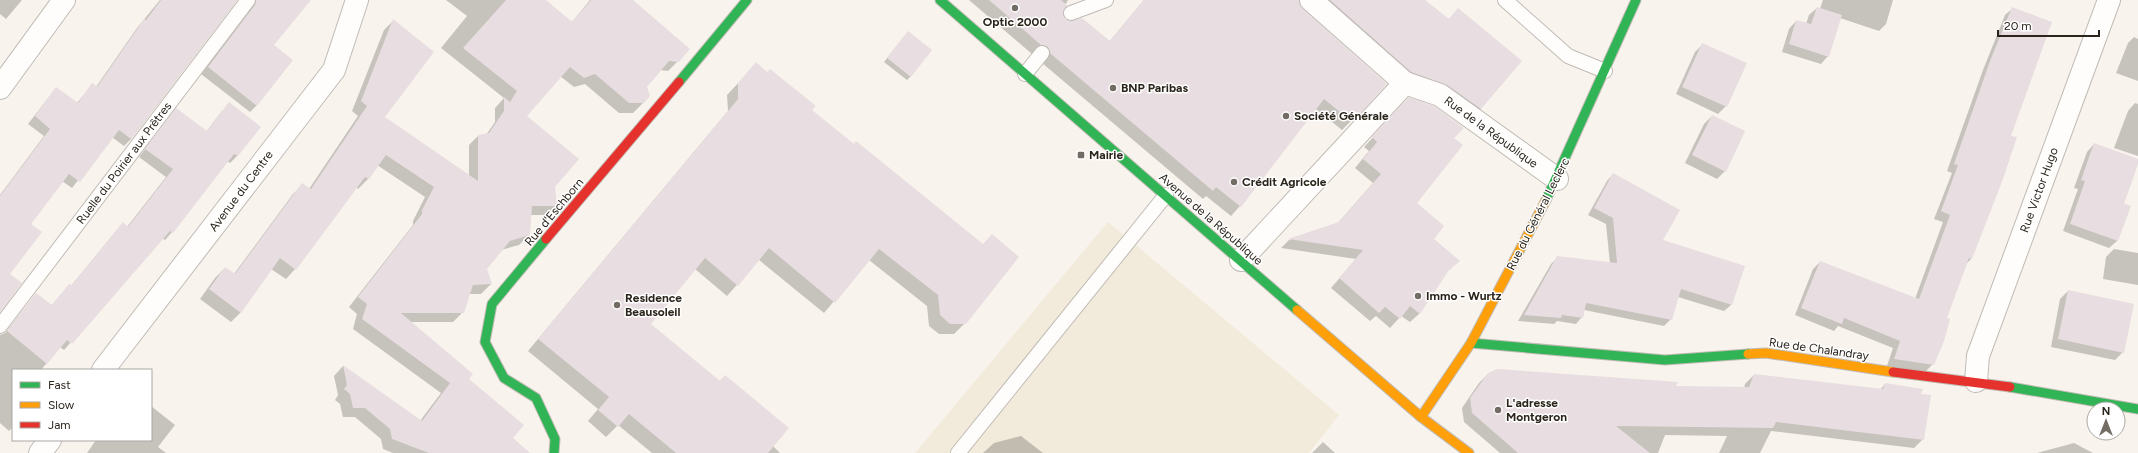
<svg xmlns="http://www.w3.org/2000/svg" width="2138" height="453" viewBox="0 0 2138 453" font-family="Figtree,sans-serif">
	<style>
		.commercial { fill: #f2ebdb }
		.shadow { fill: #0003 }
		.building { fill: #e8dde0 }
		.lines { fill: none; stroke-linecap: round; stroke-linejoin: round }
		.lane-casing { stroke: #c0bbb4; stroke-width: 16 }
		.street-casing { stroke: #c0bbb4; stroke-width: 24 }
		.fast-casing { stroke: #c0bbb4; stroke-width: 11 }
		.slow-casing { stroke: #c0bbb4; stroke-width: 11 }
		.jam-casing { stroke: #c0bbb4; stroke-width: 11 }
		.lane { stroke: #fefdfc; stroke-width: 14 }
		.street { stroke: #fefdfc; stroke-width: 22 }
		.fast { stroke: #30b455; stroke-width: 9 }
		.slow { stroke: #ff9f0a; stroke-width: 9 }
		.jam { stroke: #e5322d; stroke-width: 9 }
		.poi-dot { fill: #726c64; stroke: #fff; stroke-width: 1.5 }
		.labels { text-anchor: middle; stroke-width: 3; stroke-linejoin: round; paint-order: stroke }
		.poi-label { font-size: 12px; font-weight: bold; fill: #2a241b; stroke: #fff; text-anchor: start }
		.street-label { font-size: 12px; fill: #2a241b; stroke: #fff }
	</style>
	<rect width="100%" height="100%" fill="#f8f3ec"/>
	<path class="commercial" d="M1108,222L1339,415L1309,453H915Z"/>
	<g class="shadow">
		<path d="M0,0H22L6,19L0,14Z"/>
		<path d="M160,0H237L131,139L124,146L112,137L72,188L62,181L30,224L9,274L0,310V195L44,136L28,124L56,88L77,103L93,84L96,87L137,28Z"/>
		<path d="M244,0H310L272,45L257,105L250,112L201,74L248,13L249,4Z"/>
		<path d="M446,0H544L572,22L590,0H631L678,61L668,71L660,70L646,87L643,103L633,113H619L585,84L574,87L560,76L526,116L554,187L556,205L546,215H530L529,235L519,245L501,250L486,269L491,284L481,294H469L463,312L453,322H410L468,379L512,438L514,453H393L383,449L381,439L355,417H343L340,404L335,400L338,395L334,376L343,366L420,421L441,393L353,329L357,314L349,307L413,225V221L425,197L377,165L368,179L358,189L356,187L295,269L286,279L271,269L241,312L231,322L200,299L215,278L225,268L234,274L293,194L303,185L309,189L358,116L352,111L384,30L393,21L383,118L469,175V145L478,136L486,135L495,122V108L504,98L441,48L467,16Z"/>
		<path d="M969,0H1068L1062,11L1064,20L1109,42L1144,0H1298L1351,121L1342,130L1316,109L1240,206L1231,216L1206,196L1203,199L1042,63L1038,56L1032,54Z"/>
		<path d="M1310,0H1424L1448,20L1458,10L1481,109L1471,118Z"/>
		<path d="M1823,0H1893L1886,24L1879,31L1840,18L1828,56L1821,64L1782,52L1789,29L1796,21L1806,24L1809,15L1817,8L1820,9Z"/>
		<path d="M2013,8L2010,136L2002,178L1971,259L1966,264L1945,319L1933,364L1925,372L1887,366L1893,348L1838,326L1834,331L1795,315L1813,269L1820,262L1915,299L1943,222L1934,219L1952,173L1947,171L1983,70L2005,15Z"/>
		<path d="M908,32L911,76L907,80L884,62Z"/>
		<path d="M2134,37L2138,39V81L2116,73L2128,43Z"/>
		<path d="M1703,44L1726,106L1718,114L1676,94L1695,52Z"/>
		<path d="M756,64L811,110L965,323L954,334H939L929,326L927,306L869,260L824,313L759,260L727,296L695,269L650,324L719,382L725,376L773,446L780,453H652L618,425L606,437L588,421L598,409L528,351L728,111L727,95Z"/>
		<path d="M2135,103L2138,104V156L2114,148L2128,111Z"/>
		<path d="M1400,108L1453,138L1416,203L1433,239L1459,261L1445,273L1419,314L1410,322L1401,316L1390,328L1376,316L1370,321L1331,288L1356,259L1281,248L1289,240L1338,223L1373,183L1355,168L1369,151L1364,147Z"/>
		<path d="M176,110L206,132L222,111L260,127L237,156L230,163L227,161L172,232L165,240L162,238L64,350L60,347L41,370H13V427L9,431L0,423V335L5,333L36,294L51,306L70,285L71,286L116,231L127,227L166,177L139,157Z"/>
		<path d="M1712,116L1725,171L1717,179L1685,163L1704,124Z"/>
		<path d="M2094,144L2138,160L2123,204L2129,206L2117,241L2109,248L2063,231L2078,189L2074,188L2087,152Z"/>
		<path d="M1613,174L1662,241L1743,267L1731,305L1724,311L1678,297L1671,319L1664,326L1584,310L1582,317L1576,324L1557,321L1554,324L1518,321L1551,264L1558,257L1610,264L1606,224L1588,215L1607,181Z"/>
		<path d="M2114,249L2138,253V285L2103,279L2106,257Z"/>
		<path d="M2068,291L2123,352L2115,360L2051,347L2060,299Z"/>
		<path d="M1488,374L1675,387L1744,388L1745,384L1754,375L1880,390L1885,384L1920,395L1923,439L1914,448L1771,431L1760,453H1719L1727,436L1665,435L1658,453H1500L1464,422L1462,408L1479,383Z"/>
		<path d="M151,406L175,425L158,447L166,453H87L96,440H151Z"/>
		<path d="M1021,436L1043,453H983L994,443Z"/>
		<path d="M1323,442L1335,453H1312Z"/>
		<path d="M2074,443L2093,453H2037Z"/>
	</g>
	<g class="building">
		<path d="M161,0H237L131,139L119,130L80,182L69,174L31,224L42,232L10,274L22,283L0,312V196L50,129L35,116L56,87L78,103L92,83L97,87L144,19L146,20Z"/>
		<path d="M256,0H311L274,45L293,60L257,106L208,67L255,5Z"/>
		<path d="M506,0H546L572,22L591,0H633L690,49L679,62L669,61L647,87L650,96L644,103H629L595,74L584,78L570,67L527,116L579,159L555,187L557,206H532L530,235L510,241L487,269L492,284L473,285L464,313H401L473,374L469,379L524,425L513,438L530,453H429L392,439L390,429L365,408H353L350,394L344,389L347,385L343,365L422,421L450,383L362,319L367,304L358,297L422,214V210L434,187L386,155L369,179L365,177L296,270L280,258L241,313L209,289L225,267L235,274L302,183L311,189L367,106L361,101L393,19L434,52L385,117L478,181V135L489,133L504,111V97L510,102L517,91L463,48Z"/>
		<path d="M989,0H1061L1067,5L1063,12L1065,19L1070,21L1082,18L1110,41L1144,0H1299L1303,9L1387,84L1352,122L1324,99L1241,207L1216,187L1213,191L1051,54L1048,47L1041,45Z"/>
		<path d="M1330,0H1425L1449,19L1458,8L1522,61L1481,109L1447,85L1411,72Z"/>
		<path d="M1817,7L1842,15L1829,57L1789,44L1796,20L1811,24Z"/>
		<path d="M2012,7L2052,22L2011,136L2017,137L2003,179L1972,259L1969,258L1947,318L1950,319L1944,341L1934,365L1894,359L1900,341L1844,318L1842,324L1801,308L1820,261L1919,299L1950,215L1941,211L1958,165L1954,164L1990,61Z"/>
		<path d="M908,31L932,50L911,77L887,58Z"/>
		<path d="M1702,43L1747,63L1727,107L1682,87Z"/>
		<path d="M756,62L767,72L770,69L816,106L812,110L854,144L856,141L983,244L992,234L1019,257L966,324H950L940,315L938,295L879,249L835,303L769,248L738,286L705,258L651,324L720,381L725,375L789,428L768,453H676L629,414L618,427L598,410L609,397L538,339L738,99V83Z"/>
		<path d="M1409,97L1434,106L1464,128L1454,138L1463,145L1417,203L1444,226L1434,239L1460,261L1449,270L1420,314L1410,306L1400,319L1385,307L1379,313L1339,278L1363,250L1288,239L1339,222L1381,174L1363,159L1377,142L1372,137Z"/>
		<path d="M229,102L261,127L238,156L234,154L173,233L170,231L72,344L67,340L47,364L7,331L36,293L52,305L69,284L72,285L123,222L128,227L173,169L145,149L176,108L207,131Z"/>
		<path d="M1712,115L1745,131L1726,172L1692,155Z"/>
		<path d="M2094,143L2138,159V164L2124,204L2131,206L2118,241L2070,224L2085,181L2081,180Z"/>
		<path d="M1613,173L1680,210L1663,240L1745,266L1732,305L1681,289L1672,320L1586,303L1583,318L1562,315L1561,318L1524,315L1557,256L1617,263L1613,218L1594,208Z"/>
		<path d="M2068,290L2134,304L2124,353L2058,339Z"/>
		<path d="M1497,369L1678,382L1676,386L1749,387L1754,374L1883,389L1885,383L1923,389L1921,394L1931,395L1924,440L1776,422L1773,428L1616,426L1650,453H1518L1472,413L1470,398L1488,373Z"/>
	</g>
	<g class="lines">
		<g class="lane-casing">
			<g id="lane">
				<path d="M1505,0L1568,56L1605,71"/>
				<path d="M1071,13L1106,0"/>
				<path d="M1025,74L1042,53"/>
				<path d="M0,326L248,0"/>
				<path d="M958,453L1166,195"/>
			</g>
		</g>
		<g class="street-casing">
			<g id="street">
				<path d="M1311,0L1405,83L1440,95L1557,179"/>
				<path d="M0,88L64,0"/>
				<path d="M1241,260L1405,83"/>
				<path d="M103,370L334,70L357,0"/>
				<path d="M1976,381L1978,356L2109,0"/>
				<path d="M40,453L50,440"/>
			</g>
		</g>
		<g class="fast-casing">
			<g id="fast">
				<path d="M940,0L1297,310"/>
				<path d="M679,82L747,0"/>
				<path d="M1546,200L1636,0"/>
				<path d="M546,239L492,304L485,342L504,378L536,398L555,439L554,453"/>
				<path d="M1471,343L1665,360L1748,354"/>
				<path d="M2010,387L2138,409"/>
			</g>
		</g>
		<g class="slow-casing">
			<g id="slow">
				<path d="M1297,310L1421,417L1469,453"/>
				<path d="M1748,354L1766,353L1893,372"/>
				<path d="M1421,417L1471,343L1546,200"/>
			</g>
		</g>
		<g class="jam-casing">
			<g id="jam">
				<path d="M546,239L679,82"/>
				<path d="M1893,372L2010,387"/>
			</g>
		</g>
		<use href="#lane" class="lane"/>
		<use href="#street" class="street"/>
		<use href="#fast" class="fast"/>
		<use href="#slow" class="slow"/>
		<use href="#jam" class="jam"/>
	</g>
	<g class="poi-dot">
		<circle cx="1015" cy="8" r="4"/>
		<circle cx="1113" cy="88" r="4"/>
		<circle cx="1286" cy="116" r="4"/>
		<rect x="1077" y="151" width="8" height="8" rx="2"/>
		<circle cx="1234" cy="182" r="4"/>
		<circle cx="1418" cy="296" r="4"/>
		<circle cx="617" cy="305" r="4"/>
		<circle cx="1498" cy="410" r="4"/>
	</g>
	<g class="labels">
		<g class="poi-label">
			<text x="1015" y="26" text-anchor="middle">Optic 2000</text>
			<text x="1121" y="92">BNP Paribas</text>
			<text x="1294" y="120">Société Générale</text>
			<text x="1089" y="159">Mairie</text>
			<text x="1242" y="186">Crédit Agricole</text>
			<text x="1426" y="300">Immo - Wurtz</text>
			<text x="625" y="302">Residence<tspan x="625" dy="14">Beausoleil</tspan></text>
			<text x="1506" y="407">L'adresse<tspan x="1506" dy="14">Montgeron</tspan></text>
		</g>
		<g class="street-label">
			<text transform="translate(1491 132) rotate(36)" y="4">Rue de la République</text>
			<text transform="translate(124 163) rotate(-53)" y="4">Ruelle du Poirier aux Prêtres</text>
			<text transform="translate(2039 190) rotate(-70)" y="4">Rue Victor Hugo</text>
			<text transform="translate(241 191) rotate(-53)" y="4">Avenue du Centre</text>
			<text transform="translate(554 212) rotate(-50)" y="4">Rue d'Eschborn</text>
			<text transform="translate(1538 214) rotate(-63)" y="4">Rue du Général Leclerc</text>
			<text transform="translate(1211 219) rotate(41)" y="4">Avenue de la République</text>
			<text transform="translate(1819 349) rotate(8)" y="4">Rue de Chalandray</text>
		</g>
	</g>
	<rect x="12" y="369" width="140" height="72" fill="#ffffff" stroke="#aaa7a4"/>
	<rect x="20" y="382" width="20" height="6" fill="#30b455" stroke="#aaa7a4"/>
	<text x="48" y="389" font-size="12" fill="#2a241b">Fast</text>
	<rect x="20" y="402" width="20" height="6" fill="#ff9f0a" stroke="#aaa7a4"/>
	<text x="48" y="409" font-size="12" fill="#2a241b">Slow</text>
	<rect x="20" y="422" width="20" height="6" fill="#e5322d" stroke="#aaa7a4"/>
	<text x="48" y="429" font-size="12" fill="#2a241b">Jam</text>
	<g transform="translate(2106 421)"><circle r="19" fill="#ffffff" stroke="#aaa7a4"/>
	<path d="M0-3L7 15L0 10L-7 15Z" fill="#726c64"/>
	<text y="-6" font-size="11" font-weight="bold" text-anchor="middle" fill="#2a241b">N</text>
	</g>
	<path d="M1998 30v6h101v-6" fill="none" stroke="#2a241b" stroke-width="2"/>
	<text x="2004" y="30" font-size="12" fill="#2a241b" stroke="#ffffff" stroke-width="3" paint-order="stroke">20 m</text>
</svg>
